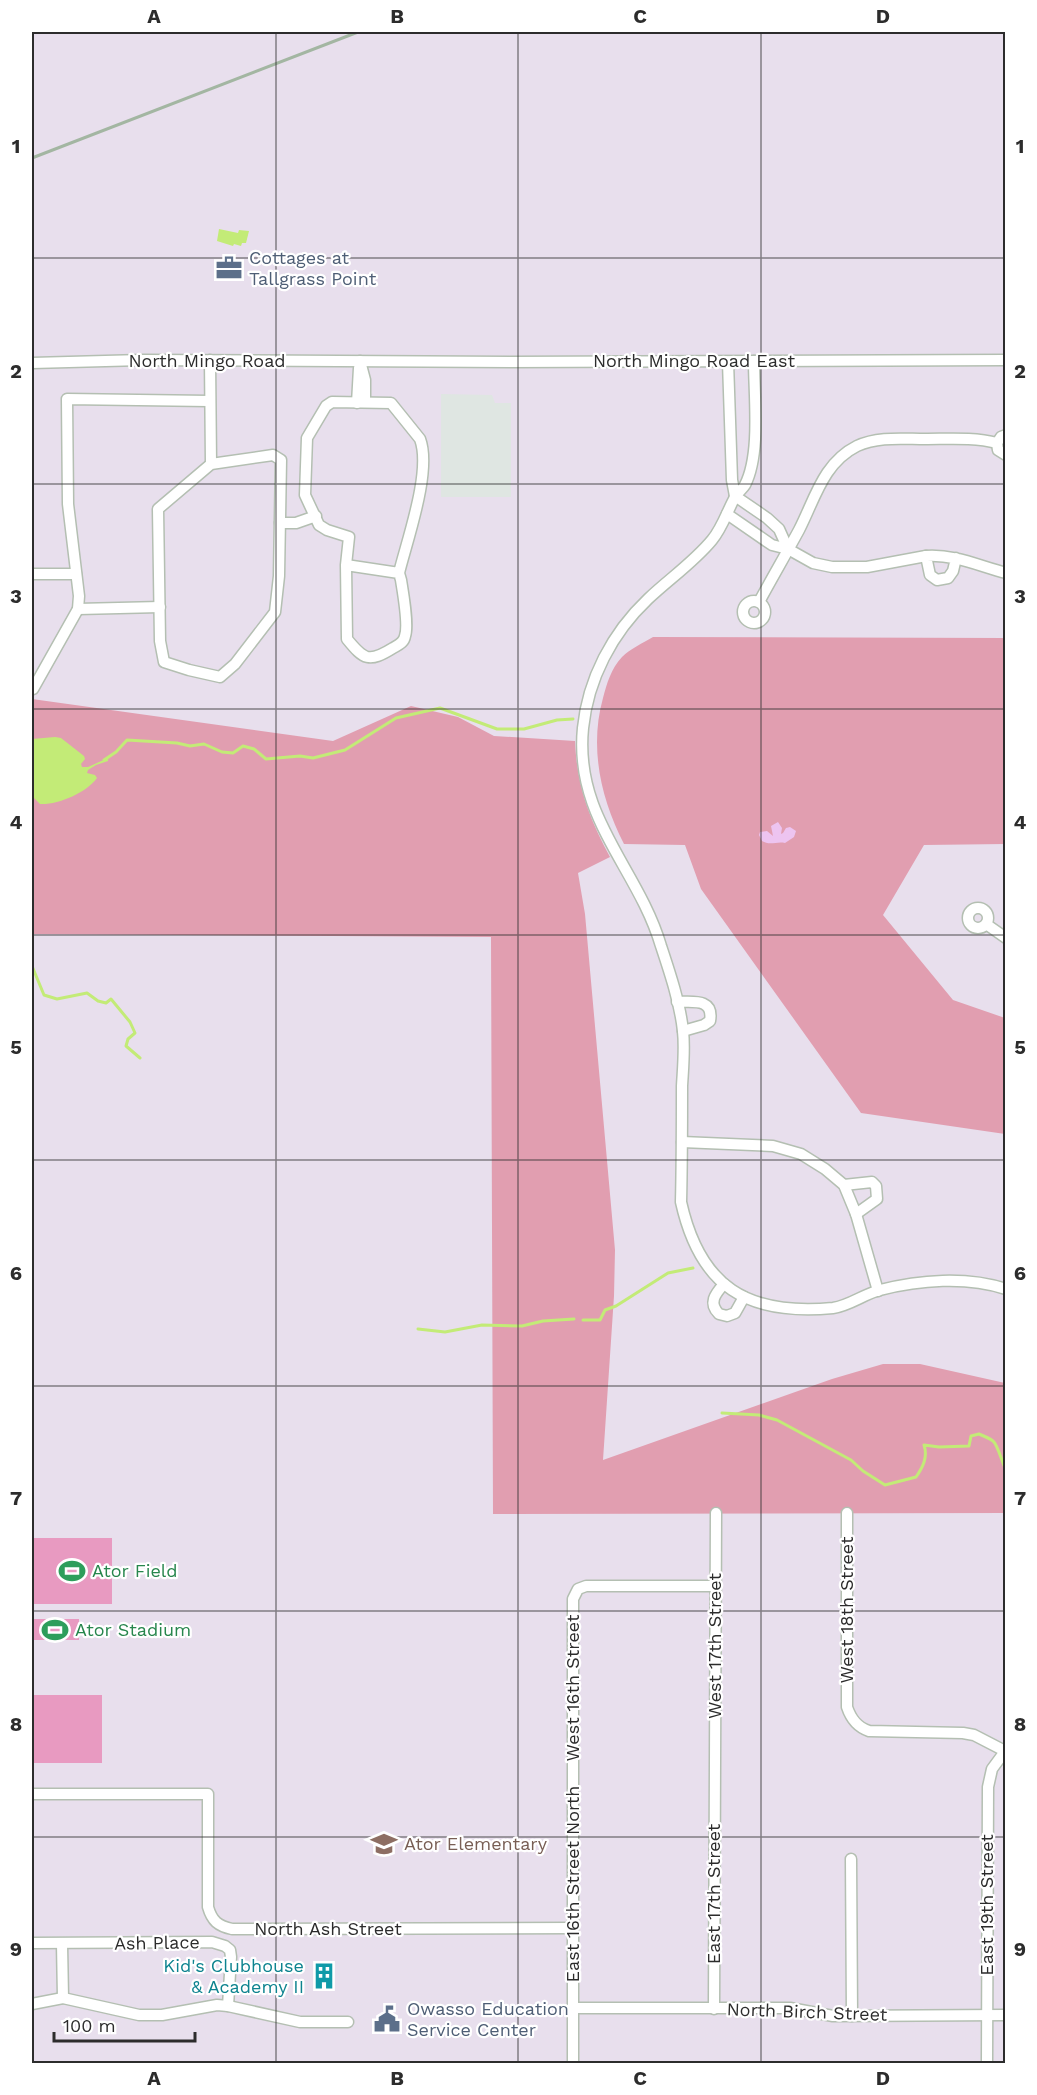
<svg xmlns="http://www.w3.org/2000/svg" width="1037" height="2095" viewBox="0 0 1037 2095" font-family="'Work Sans',sans-serif">
	<style>
		.industrial { fill: #dfe6e2 }
		.green { fill: #e19eb0 }
		.sand { fill: #edc4f0 }
		.pitch { fill: #e89ac1 }
		.water { fill: #c3eb77 }
		.lines { fill: none; stroke-linecap: round; stroke-linejoin: round }
		.stream { stroke: #c3eb77; stroke-width: 3 }
		.minor-casing { stroke: #b4bfb2; stroke-width: 13 }
		.minor { stroke: #fff; stroke-width: 10 }
		.rail { stroke: #a3b6a2; stroke-width: 3 }
		.grid { fill: none; stroke: #2c2c2c; stroke-width: 1.5; stroke-opacity: 0.55 }
		.labels { text-anchor: middle; stroke-width: 4.5; stroke-linejoin: round; paint-order: stroke }
		.service-label { font-size: 18px; fill: #4e5e75; stroke: #fff; text-anchor: start }
		.street-label { font-size: 18px; fill: #2c2c2c; stroke: #fff }
		.leisure-label { font-size: 18px; fill: #27864d; stroke: #fff; text-anchor: start }
		.education-label { font-size: 18px; fill: #785e54; stroke: #fff; text-anchor: start }
		.culture-label { font-size: 18px; fill: #0d838f; stroke: #fff; text-anchor: end }
		.neatline { fill: none; stroke: #2c2c2c; stroke-width: 2 }
		.grid-label { font-size: 20px; text-anchor: middle; font-weight: bold; fill: #2c2c2c }
	</style>
	<rect width="100%" height="100%" fill="#e8dfed"/>
	<path class="industrial" d="M441,394L492,395L495,403H511V497H441Z"/>
	<g class="green">
		<path d="M653,637L1005,638V844L924,845L883,915L953,1000L1005,1018V1134L861,1113L701,889L685,845L624,844C601,799 589,748 603,698C607,683 611,669 622,657C630,649 643,643 653,637Z"/>
		<path d="M32,699L333,741L411,706L458,717L494,736L575,741C577,786 589,818 610,857L578,873L585,914L615,1250L614,1296L603,1460L832,1379L883,1364H920L1005,1383V1513L493,1514L491,937L32,934Z"/>
	</g>
	<path class="sand" d="M778,822L782,828L781,834L783,833L786,828L790,827L796,831L794,837L785,843C777,841 770,846 762,841L759,835L760,832L767,831L773,836L771,826Z"/>
	<g class="pitch">
		<rect x="32" y="1538" width="80" height="66"/>
		<rect x="32" y="1619" width="47" height="21"/>
		<rect x="32" y="1695" width="70" height="68"/>
	</g>
	<g class="water">
		<path d="M219,229L238,233L239,230L249,231L246,243H242L241,246L234,244L233,246L217,241Z"/>
		<path d="M55,737L61,738L84,756L85,759L81,764L82,767H88L108,758V761L96,765L88,770L87,773L95,775L97,778C86,793 58,805 40,804L32,796V739Z"/>
	</g>
	<g class="lines">
		<g class="stream">
			<path d="M104,760L116,752L127,740L177,743L190,746L204,744L222,752L233,753L243,746L254,749L266,759L300,756L313,758L345,750L396,718L440,708L497,729H524L557,720L573,719"/>
			<path d="M32,966L44,995L57,999L87,993L98,1001L106,1003L111,999L130,1022L135,1033L128,1039L126,1046L140,1058"/>
			<path d="M583,1320H600L605,1310L616,1306L668,1273L693,1268"/>
			<path d="M418,1329L445,1332L482,1325L522,1326L543,1321L574,1319"/>
			<path d="M722,1413L759,1415L777,1420L851,1460L863,1471L885,1485L916,1477C923,1467 928,1457 924,1445L939,1447L969,1446L971,1436L979,1434C984,1436 989,1438 993,1441C998,1445 1002,1463 1006,1470"/>
		</g>
		<g class="minor-casing">
			<g id="minor">
				<path d="M210,360L211,464"/>
				<path d="M360,361L365,380V402"/>
				<path d="M754,361C754,396 761,454 745,485C742,490 736,493 734,499C727,512 722,528 712,540C694,562 669,579 648,599C612,633 588,679 583,728C574,818 638,868 661,946C670,973 680,1003 683,1031C685,1049 683,1068 682,1086C682,1125 682,1163 681,1202C700,1287 747,1316 833,1308C849,1306 864,1294 880,1290C919,1280 966,1276 1006,1289"/>
				<path d="M728,362L732,480L735,496"/>
				<path d="M32,363L142,360L510,362L1006,360"/>
				<path d="M357,403L359,368"/>
				<path d="M1006,435L1001,437L997,443L998,450L1006,455"/>
				<path d="M273,455L281,460L279,576L275,612L235,664L220,677L189,670L164,662L160,641L158,509L211,464Z"/>
				<path d="M735,496L767,518L779,529L788,549"/>
				<path d="M727,514L772,545L788,549L813,563L832,567H867L926,556"/>
				<path d="M280,523H296L316,516"/>
				<path d="M956,558L953,571L948,578L937,580L930,575L926,556C954,554 979,566 1006,573"/>
				<path d="M346,565L347,639C364,660 369,663 393,648C398,645 404,643 405,636C409,625 403,593 401,580L399,573C407,540 432,471 420,439L391,403L332,402L326,406L307,438L305,495L319,525L327,530L349,537L346,565L399,573"/>
				<path d="M32,574H76"/>
				<circle cx="754" cy="612" r="11"/>
				<path d="M759,602C772,578 786,554 799,530C815,499 823,463 857,446C878,436 903,439 925,439C949,439 974,437 997,443"/>
				<path d="M78,609L160,607"/>
				<path d="M33,689L78,609L79,596L68,504L67,399L209,401"/>
				<circle cx="978" cy="918" r="10"/>
				<path d="M986,924L1006,938"/>
				<path d="M677,1002C693,1002 714,998 710,1021L704,1025L683,1031"/>
				<path d="M682,1142L773,1146L801,1154L825,1169L844,1185L856,1214L878,1291"/>
				<path d="M844,1185L872,1182L876,1186L877,1199L856,1214"/>
				<path d="M724,1284C715,1294 708,1303 719,1314L727,1316L735,1313L744,1297"/>
				<path d="M847,1513V1707C851,1719 857,1727 869,1731L963,1733L974,1735L1005,1751"/>
				<path d="M32,1794H208V1907C212,1921 218,1926 232,1929L573,1928"/>
				<path d="M851,1859L852,2016"/>
				<path d="M32,1943L212,1942L225,1946L230,1950L231,1957L228,2006"/>
				<path d="M62,1944L63,1998"/>
				<path d="M32,2004L63,1998L139,2015H162L217,2005L228,2006L300,2022H348"/>
				<path d="M573,2008H790L833,2016L1006,2015"/>
				<path d="M714,2009L716,1513"/>
				<path d="M573,2064V1599L578,1589L586,1586H715"/>
				<path d="M987,2064L988,1787L992,1769L1006,1750"/>
			</g>
		</g>
		<use href="#minor" class="minor"/>
		<path class="rail" d="M32,158L358,32"/>
	</g>
	<path class="grid" d="M276,32V2064M518,32V2064M761,32V2064M32,258H1006M32,484H1006M32,709H1006M32,935H1006M32,1160H1006M32,1386H1006M32,1611H1006M32,1837H1006"/>
	<defs>
		<g id="office-bare" transform="scale(2.07)"><path d="M-6-3h4V-5.5h4V-3h4V5H-6ZM-1-4.5V-3h2v-1.5ZM-6 0V1H6V0Z" fill="#5c6f8a" stroke="#fff" stroke-width="2.5" paint-order="stroke"/></g>
		<g id="stadium-bare" transform="scale(2.07)"><path d="M0-5a6.5 5 0 1 0 0 10a6.5 5 0 1 0 0-10ZM-3.5-1.8h7v3.6h-7Z" fill="#2e9e5b" stroke="#fff" stroke-width="2.5" paint-order="stroke"/></g>
		<g id="school-bare" transform="scale(2.07)"><path d="M0-5L7-2L0 1L-7-2ZM-4 1L0 2.5L4 1V4Q0 6-4 4Z" fill="#8d6e63" stroke="#fff" stroke-width="2.5" paint-order="stroke"/></g>
		<g id="building-bare" transform="scale(2.07)"><path d="M-4-6H4V6H1V3H-1V6H-4ZM-2.5-4.3h1.7v1.8h-1.7ZM.8-4.3h1.7v1.8H.8ZM-2.5-1h1.7V.8h-1.7ZM.8-1h1.7V.8H.8Z" fill="#0f9aa8" stroke="#fff" stroke-width="2.5" paint-order="stroke"/></g>
		<g id="civic-bare" transform="scale(2.07)"><path d="M-.6-6.5H3V-4.5H.6V-3L4-1V1h2V6H-6V1h2V-1L-.6-3ZM-1.2 2.5V6h2.4V2.5Z" fill="#5c6f8a" stroke="#fff" stroke-width="2.5" paint-order="stroke"/></g>
	</defs>
	<g fill-rule="evenodd">
		<use href="#office-bare" x="229" y="268"/>
		<use href="#stadium-bare" x="72" y="1571"/>
		<use href="#stadium-bare" x="55" y="1630"/>
		<use href="#school-bare" x="384" y="1844"/>
		<use href="#building-bare" x="324" y="1976"/>
		<use href="#civic-bare" x="387" y="2019"/>
	</g>
	<g class="labels">
		<g class="service-label">
			<text x="249" y="264">Cottages at<tspan x="249" dy="21">Tallgrass Point</tspan></text>
			<text x="407" y="2015">Owasso Education<tspan x="407" dy="21">Service Center</tspan></text>
		</g>
		<g class="street-label">
			<text x="207" y="367">North Mingo Road</text>
			<text x="694" y="367">North Mingo Road East</text>
			<text transform="translate(847 1610) rotate(-90)" y="6">West 18th Street</text>
			<text transform="translate(715 1646) rotate(-90)" y="6">West 17th Street</text>
			<text transform="translate(573 1688) rotate(-90)" y="6">West 16th Street</text>
			<text transform="translate(573 1884) rotate(-90)" y="6">East 16th Street North</text>
			<text transform="translate(714 1894) rotate(-90)" y="6">East 17th Street</text>
			<text transform="translate(987 1905) rotate(-90)" y="6">East 19th Street</text>
			<text x="328" y="1935">North Ash Street</text>
			<text transform="translate(157 1943) rotate(-1)" y="6">Ash Place</text>
			<text transform="translate(807 2012) rotate(2)" y="6">North Birch Street</text>
		</g>
		<g class="leisure-label">
			<text x="92" y="1577">Ator Field</text>
			<text x="75" y="1636">Ator Stadium</text>
		</g>
		<g class="education-label">
			<text x="404" y="1850">Ator Elementary</text>
		</g>
		<g class="culture-label">
			<text x="304" y="1972">Kid's Clubhouse<tspan x="304" dy="21">&amp; Academy II</tspan></text>
		</g>
	</g>
	<rect width="1037" height="2095" fill="none" stroke="#ffffff" stroke-width="66"/>
	<path d="M54 2032v9h141v-9" fill="none" stroke="#2c2c2c" stroke-width="3"/>
	<text x="63" y="2032" font-size="18" fill="#2c2c2c" stroke="#ffffff" stroke-width="4.5" paint-order="stroke">100 m</text>
	<rect x="33" y="33" width="971" height="2029" class="neatline"/>
	<g class="grid-label">
		<text x="154" y="23">A</text>
		<text x="397" y="23">B</text>
		<text x="640" y="23">C</text>
		<text x="883" y="23">D</text>
		<text x="16" y="153">1</text>
		<text x="1020" y="153">1</text>
		<text x="16" y="378">2</text>
		<text x="1020" y="378">2</text>
		<text x="16" y="603">3</text>
		<text x="1020" y="603">3</text>
		<text x="16" y="829">4</text>
		<text x="1020" y="829">4</text>
		<text x="16" y="1054">5</text>
		<text x="1020" y="1054">5</text>
		<text x="16" y="1280">6</text>
		<text x="1020" y="1280">6</text>
		<text x="16" y="1505">7</text>
		<text x="1020" y="1505">7</text>
		<text x="16" y="1731">8</text>
		<text x="1020" y="1731">8</text>
		<text x="16" y="1956">9</text>
		<text x="1020" y="1956">9</text>
		<text x="154" y="2085">A</text>
		<text x="397" y="2085">B</text>
		<text x="640" y="2085">C</text>
		<text x="883" y="2085">D</text>
	</g>
</svg>
